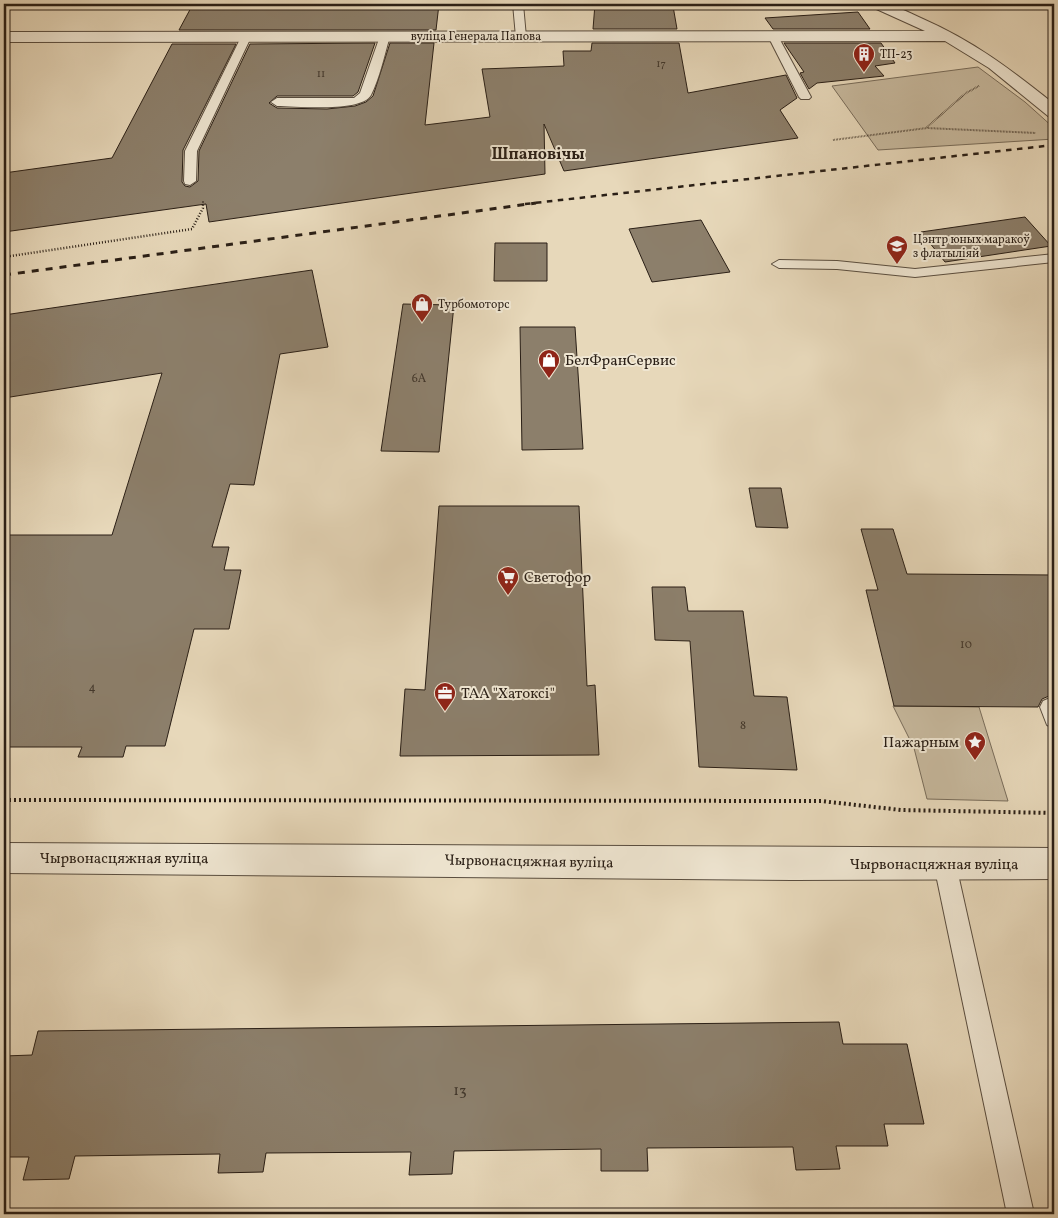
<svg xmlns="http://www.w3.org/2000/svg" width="1058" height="1218" viewBox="0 0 1058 1218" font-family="Vollkorn,serif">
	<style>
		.green { fill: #c7b99e; stroke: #786c5a }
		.building { fill: #8c7f6b; stroke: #2a1f16 }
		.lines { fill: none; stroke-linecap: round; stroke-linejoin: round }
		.service-casing { stroke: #594d3f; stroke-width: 2 }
		.minor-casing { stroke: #594d3f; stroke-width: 2 }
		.path-far2 { stroke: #2a1f16; stroke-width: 2; stroke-dasharray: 0.5 1; stroke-linecap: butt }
		.path-far1 { stroke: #2a1f16; stroke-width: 2.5; stroke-dasharray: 1 2; stroke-linecap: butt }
		.path { stroke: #2a1f16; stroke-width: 4; stroke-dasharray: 2 3; stroke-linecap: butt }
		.service { fill: #efe6d2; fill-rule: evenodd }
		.minor { fill: #efe6d2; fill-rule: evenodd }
		.rail-far1 { stroke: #2a1f16; stroke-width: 2.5; stroke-dasharray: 5.5 5.5; stroke-linecap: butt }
		.rail { stroke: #2a1f16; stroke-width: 3; stroke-dasharray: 7 7; stroke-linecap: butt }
		.labels { text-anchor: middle; stroke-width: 4; stroke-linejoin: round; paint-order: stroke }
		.far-number-label { font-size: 11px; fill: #42372b }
		.far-street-label { font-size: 12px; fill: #2a1f16; stroke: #efe6d2 }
		.far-poi-label { font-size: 12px; fill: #2a1f16; stroke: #efe6d2; text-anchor: start }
		.number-label { font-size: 12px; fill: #42372b }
		.poi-label { font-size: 15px; fill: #2a1f16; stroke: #efe6d2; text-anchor: start }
		.street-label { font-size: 15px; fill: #2a1f16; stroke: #efe6d2 }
		.near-number-label { font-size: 15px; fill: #42372b }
		.far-district-label { font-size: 16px; font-weight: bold; fill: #2a1f16; stroke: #efe6d2 }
	</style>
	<rect width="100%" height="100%" fill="#e7d8ba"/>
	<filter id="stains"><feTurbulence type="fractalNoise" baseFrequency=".004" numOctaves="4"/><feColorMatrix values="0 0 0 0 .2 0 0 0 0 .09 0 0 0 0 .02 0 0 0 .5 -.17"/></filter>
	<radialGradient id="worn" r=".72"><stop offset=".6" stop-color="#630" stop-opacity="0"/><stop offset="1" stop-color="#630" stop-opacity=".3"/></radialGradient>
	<g class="green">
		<path d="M978,67L1025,102L1054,128V139L878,150L832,86Z"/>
		<path d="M893,706L979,707L1008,801L927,799L914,748Z"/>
	</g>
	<g class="building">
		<path d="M193,4H439L436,30H179Z"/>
		<path d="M595,4L673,6L677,29H593Z"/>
		<path d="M858,12L870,29H773L765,18Z"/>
		<path d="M375,43L358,92L353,96H277L269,103L277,108L327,109L355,106L366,102L373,96L390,43H434L425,125L490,117L482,69L564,66L563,51H591L592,43H679L688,93L786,75L797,98L780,110L798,138L564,171L544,124L545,174L209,222L206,204L4,232V173L112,158L172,44H236L183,150L182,182L185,186L190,187L198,181L199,151L250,44Z"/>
		<path d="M784,43H881L895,63L875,66L884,76L817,83L809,89L800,73L804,72Z"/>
		<path d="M1025,217L1051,246L945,262L921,232Z"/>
		<path d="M701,220L730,272L652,282L629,229Z"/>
		<path d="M495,243H547V281H494Z"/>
		<path d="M312,270L328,347L280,354L254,485L230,484L212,547H229L224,570H241L229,629H194L165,746H126L123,757H78L82,747H4V535H112L162,373L4,398V315Z"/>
		<path d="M403,304L454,305L439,452L381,451Z"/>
		<path d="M520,327H575L583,449L522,450Z"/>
		<path d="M749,488H781L788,528L756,527Z"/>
		<path d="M439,506H579L587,686L595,685L599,755L400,756L405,689L425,690Z"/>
		<path d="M861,529H893L907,574L1054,575V698L1049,696L1042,699L1038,707L894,706L866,590H878Z"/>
		<path d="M652,587H685L688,611H743L754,696L787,697L797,770L699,767L690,641L655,640Z"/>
		<path d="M839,1022L843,1044H907L924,1124H884L888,1146H836L840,1169L796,1170L793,1147L647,1148L648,1171H601V1149L454,1151L452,1174L409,1175L411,1152L266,1153L263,1172L218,1173L220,1154L75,1156L69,1179L23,1180L29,1157H4V1056L32,1055L38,1031Z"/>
	</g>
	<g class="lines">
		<g class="service-casing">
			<g id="service">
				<path d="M513,4H523L526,37L525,39H517L516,37Z"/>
				<path d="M247,32L252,35L197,151L196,181L190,185L185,184L184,181L185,151L242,35Z"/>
				<path d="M385,33L390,36C385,53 379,80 371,95C361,113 296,106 277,106L271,102L277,98H354L360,93L380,36Z"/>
				<path d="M774,35L779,38L811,97L809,99H801L799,97L769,38Z"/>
				<path d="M1054,254V262L915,277L837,269L779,268L772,264L779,260L837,261L915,269Z"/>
				<path d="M1050,698L1054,700V728L1047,725L1040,707L1043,701Z"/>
				<path d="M945,854L953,858L956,865L1034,1214H1007L934,865L937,858Z"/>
			</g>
		</g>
		<g class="minor-casing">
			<g id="minor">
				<path d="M869,4C892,2 903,10 923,19C975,42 1010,69 1054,104V117L1048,116L989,68L945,41L4,42V32L925,31L872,7Z"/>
				<path d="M4,843L1054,848V879L792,880L4,873Z"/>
			</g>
		</g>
		<g class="path-far2">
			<path d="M927,127L966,93L979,86"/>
			<path d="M833,140L927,128L1036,133"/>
			<path d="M203,201V204"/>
		</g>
		<path class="path-far1" d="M4,257L192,229L203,208V203"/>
		<path class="path" d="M4,800L821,801L901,810L1054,813"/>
		<use href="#service" class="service"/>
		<use href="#minor" class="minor"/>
		<path class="rail-far1" d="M525,204L1054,145"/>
		<path class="rail" d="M4,275L536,203"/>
	</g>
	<defs>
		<g id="building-pin" transform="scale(1.125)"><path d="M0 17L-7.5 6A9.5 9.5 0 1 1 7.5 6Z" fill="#8f2418" stroke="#efe6d2"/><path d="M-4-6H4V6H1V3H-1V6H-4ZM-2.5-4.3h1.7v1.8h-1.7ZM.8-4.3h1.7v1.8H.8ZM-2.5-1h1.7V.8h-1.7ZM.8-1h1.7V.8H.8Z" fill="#fff"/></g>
		<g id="school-pin" transform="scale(1.125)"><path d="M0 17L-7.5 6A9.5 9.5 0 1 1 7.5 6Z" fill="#8f2418" stroke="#efe6d2"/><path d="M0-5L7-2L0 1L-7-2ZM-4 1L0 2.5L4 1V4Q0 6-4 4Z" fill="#fff"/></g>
		<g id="shop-pin" transform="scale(1.125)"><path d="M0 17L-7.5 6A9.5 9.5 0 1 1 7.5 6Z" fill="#8f2418" stroke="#efe6d2"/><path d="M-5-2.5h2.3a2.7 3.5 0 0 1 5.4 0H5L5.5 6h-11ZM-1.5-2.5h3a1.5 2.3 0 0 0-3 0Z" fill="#fff"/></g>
		<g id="supermarket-pin" transform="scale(1.125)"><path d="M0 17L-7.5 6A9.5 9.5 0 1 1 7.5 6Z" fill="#8f2418" stroke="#efe6d2"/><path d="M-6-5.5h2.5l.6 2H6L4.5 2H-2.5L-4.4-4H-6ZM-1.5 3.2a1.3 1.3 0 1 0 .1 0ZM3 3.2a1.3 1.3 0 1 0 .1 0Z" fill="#fff"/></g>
		<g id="office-pin" transform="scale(1.125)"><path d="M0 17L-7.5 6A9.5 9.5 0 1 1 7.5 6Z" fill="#8f2418" stroke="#efe6d2"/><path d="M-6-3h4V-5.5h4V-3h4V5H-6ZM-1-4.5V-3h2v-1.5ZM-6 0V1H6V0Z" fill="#fff"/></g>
		<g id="sight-pin" transform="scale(1.125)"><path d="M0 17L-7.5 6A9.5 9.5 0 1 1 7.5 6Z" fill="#8f2418" stroke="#efe6d2"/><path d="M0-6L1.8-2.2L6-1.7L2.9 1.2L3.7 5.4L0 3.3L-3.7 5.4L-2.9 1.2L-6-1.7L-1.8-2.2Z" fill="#fff"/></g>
	</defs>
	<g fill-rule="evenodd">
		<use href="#building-pin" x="864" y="54"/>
		<use href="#school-pin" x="897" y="246"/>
		<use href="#shop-pin" x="422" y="304"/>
		<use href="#shop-pin" x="549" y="360"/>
		<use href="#supermarket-pin" x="508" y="577"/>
		<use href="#office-pin" x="445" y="693"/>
		<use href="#sight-pin" x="975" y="742"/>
	</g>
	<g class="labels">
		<g class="far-number-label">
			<text x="661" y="67">17</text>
			<text x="321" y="77">11</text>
		</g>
		<g class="far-street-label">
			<text x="476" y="40">вуліца Генерала Папова</text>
		</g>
		<g class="far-poi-label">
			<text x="880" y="58">ТП-23</text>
			<text x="913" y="243">Цэнтр юных маракоў<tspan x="913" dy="14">з флатыліяй</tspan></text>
			<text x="438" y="308">Турбомоторс</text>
		</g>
		<g class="number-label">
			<text x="419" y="382">6А</text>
			<text x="966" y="648">10</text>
			<text x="92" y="691">4</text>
			<text x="743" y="729">8</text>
		</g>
		<g class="poi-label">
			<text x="565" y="365">БелФранСервис</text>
			<text x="524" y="582">Светофор</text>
			<text x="461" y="698">ТАА "Хатоксі"</text>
			<text x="959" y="747" text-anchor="end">Пажарным</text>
		</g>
		<g class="street-label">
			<text x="124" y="863">Чырвонасцяжная вуліца</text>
			<text transform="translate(529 861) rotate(1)" y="5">Чырвонасцяжная вуліца</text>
			<text x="934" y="869">Чырвонасцяжная вуліца</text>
		</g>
		<g class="near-number-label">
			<text x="460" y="1095">13</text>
		</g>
		<g class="far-district-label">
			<text x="538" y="159">Шпановічы</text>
		</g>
	</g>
	<rect width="1058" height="1218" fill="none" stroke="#e7d8ba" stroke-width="20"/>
	<rect x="5" y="5" width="1048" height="1208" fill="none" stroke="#2a1f16" stroke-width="2.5"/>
	<rect x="10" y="10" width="1038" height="1198" fill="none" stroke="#2a1f16"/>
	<rect width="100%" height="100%" filter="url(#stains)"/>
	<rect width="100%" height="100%" fill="url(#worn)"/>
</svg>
